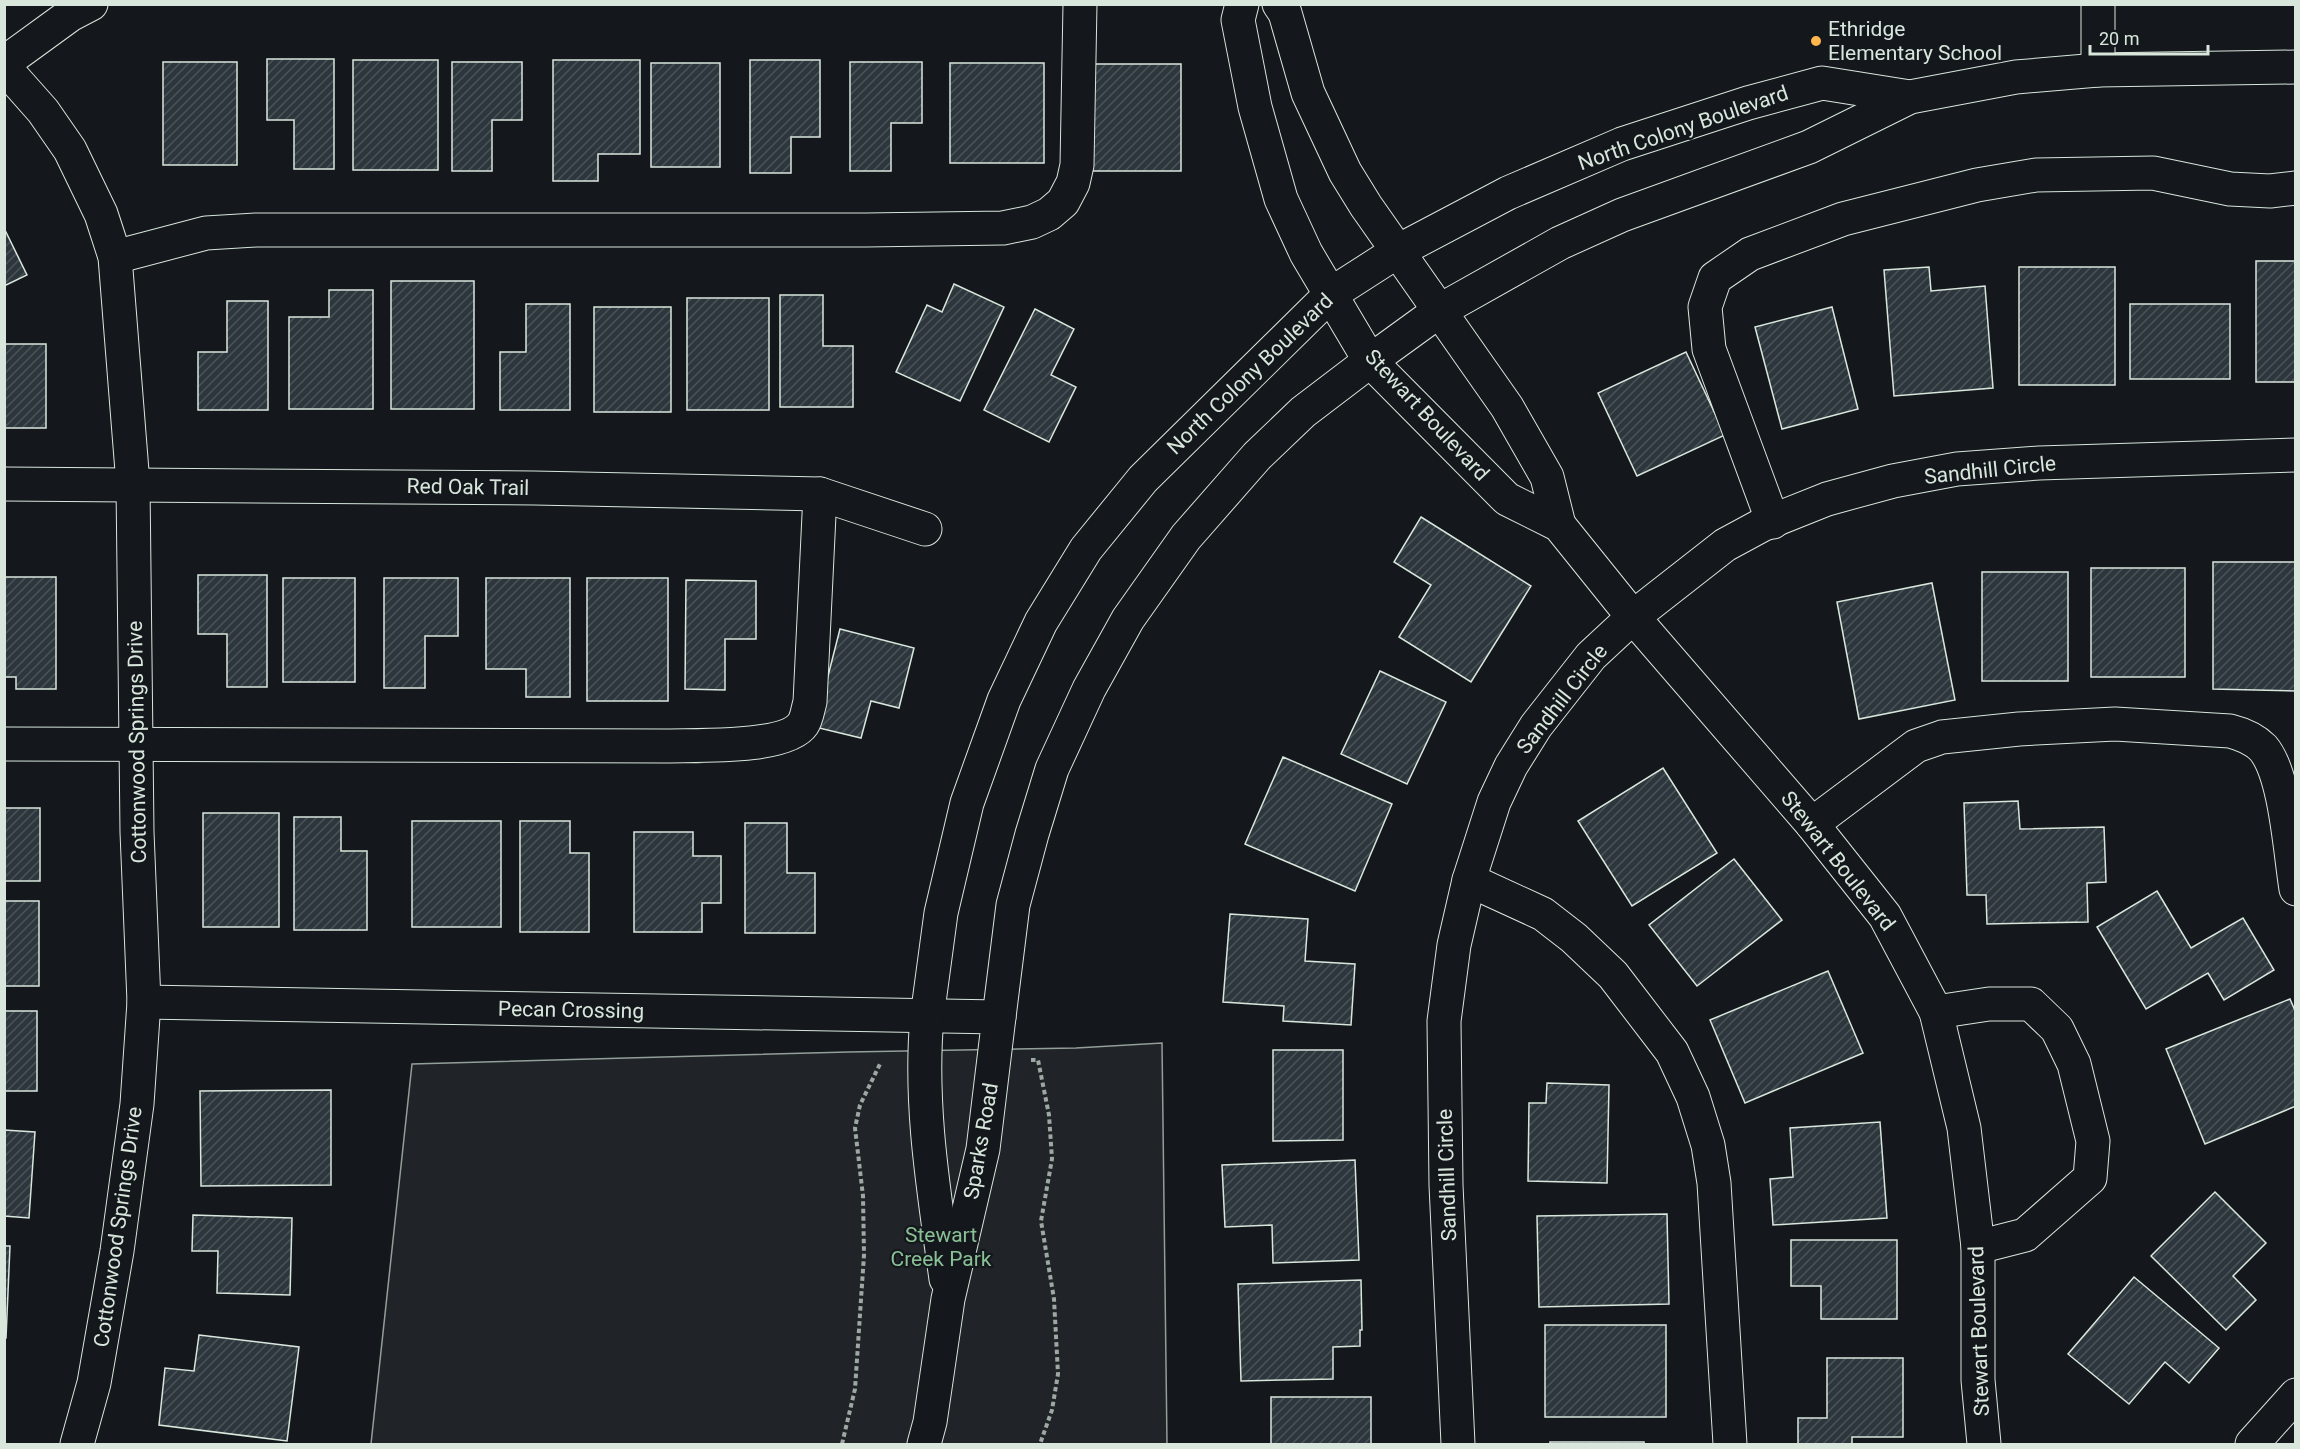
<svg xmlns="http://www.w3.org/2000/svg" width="2300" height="1449" viewBox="0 0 2300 1449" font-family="Roboto,sans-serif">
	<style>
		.green { fill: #202428; stroke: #939e99; stroke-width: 1.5 }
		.building { fill: url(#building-hatch); stroke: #d8e6dc; stroke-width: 1.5 }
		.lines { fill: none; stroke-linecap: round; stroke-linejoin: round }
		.minor-casing { stroke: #d8e6dc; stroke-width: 35 }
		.major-casing { stroke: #d8e6dc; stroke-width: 35 }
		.path { stroke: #9da8a2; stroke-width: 4; stroke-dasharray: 4.5 3; stroke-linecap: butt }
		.minor { stroke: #14181c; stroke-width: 33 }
		.major { stroke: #14181c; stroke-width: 33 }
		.poi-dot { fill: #ffb74d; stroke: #14181c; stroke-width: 2 }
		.labels { text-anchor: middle; stroke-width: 4.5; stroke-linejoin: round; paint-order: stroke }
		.poi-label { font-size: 21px; fill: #d8e6dc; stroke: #14181c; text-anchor: start }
		.street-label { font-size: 21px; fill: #d8e6dc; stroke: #14181c }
		.park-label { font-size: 21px; fill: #8ac095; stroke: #14181c }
	</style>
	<defs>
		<pattern id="building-hatch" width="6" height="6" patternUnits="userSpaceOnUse" patternTransform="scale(1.5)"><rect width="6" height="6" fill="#2c363c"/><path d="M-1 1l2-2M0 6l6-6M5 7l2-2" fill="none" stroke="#4a5358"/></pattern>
	</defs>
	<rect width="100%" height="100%" fill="#14181c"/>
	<path class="green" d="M1162,1043L1167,1444H371L412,1064L848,1052L1076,1048Z"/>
	<g class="building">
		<path d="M267,59H334V169H294V120H267Z"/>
		<rect x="353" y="60" width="85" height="110"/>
		<path d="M553,60H640V154H598V181H553Z"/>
		<path d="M750,60H820V137H791V173H750Z"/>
		<rect x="163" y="62" width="74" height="103"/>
		<path d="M452,62H522V120H492V171H452Z"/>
		<path d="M850,62H922V123H891V171H850Z"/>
		<rect x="651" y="63" width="69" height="104"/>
		<rect x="950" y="63" width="94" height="100"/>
		<rect x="1090" y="64" width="91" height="107"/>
		<path d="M4,228L27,275L4,286Z"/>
		<rect x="2256" y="261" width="40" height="121"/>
		<path d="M1929,267L1931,291L1985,286L1993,388L1894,396L1884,270Z"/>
		<rect x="2019" y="267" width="96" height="118"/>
		<rect x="391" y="281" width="83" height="128"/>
		<path d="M954,284L1004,307L960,401L896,372L927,305L942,312Z"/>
		<path d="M329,290H373V409H289V317H329Z"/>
		<path d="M780,295H823V346H853V407H780Z"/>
		<rect x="687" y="298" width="82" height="112"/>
		<path d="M227,301H268V410H198V352H227Z"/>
		<path d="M526,304H570V410H500V352H526Z"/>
		<rect x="2130" y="304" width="100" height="75"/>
		<rect x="594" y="307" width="77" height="105"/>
		<path d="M1832,307L1858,409L1782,429L1755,327Z"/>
		<path d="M1035,309L1074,329L1051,375L1076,387L1049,442L984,410Z"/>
		<rect x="4" y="344" width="42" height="84"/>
		<path d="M1686,352L1725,435L1637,476L1598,393Z"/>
		<path d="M1421,517L1531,586L1471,682L1399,637L1431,585L1394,562Z"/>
		<path d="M2213,562H2296V691L2213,689Z"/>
		<rect x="2091" y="568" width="94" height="109"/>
		<rect x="1982" y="572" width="86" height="109"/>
		<path d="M198,575H267V687H227V634H198Z"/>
		<path d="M4,577H56V689H16V677H4Z"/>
		<rect x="283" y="578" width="72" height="104"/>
		<path d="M384,578H458V636H425V688H384Z"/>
		<path d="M486,578H570V697H526V669H486Z"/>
		<rect x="587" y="578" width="81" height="123"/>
		<path d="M686,580L756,581V639H725V690L685,689Z"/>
		<path d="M1932,583L1955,700L1859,719L1837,602Z"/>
		<path d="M840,629L914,648L899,708L871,701L861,738L815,727Z"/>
		<path d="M1380,671L1446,702L1407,784L1341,754Z"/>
		<path d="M1283,757L1392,804L1355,891L1245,844Z"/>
		<path d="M1663,768L1717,853L1632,906L1578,821Z"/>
		<path d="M2018,801L2020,829L2104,827L2106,882L2087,883L2088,922L1987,924L1986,895H1967L1964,803Z"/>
		<rect x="4" y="808" width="36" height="73"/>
		<rect x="203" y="813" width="76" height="114"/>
		<path d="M294,817H341V851H367V930H294Z"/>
		<rect x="412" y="821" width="89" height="106"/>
		<path d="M520,821H570V853H589V932H520Z"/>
		<path d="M745,823H787V873H815V933H745Z"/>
		<path d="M634,832H693V856H721V903H702V932H634Z"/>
		<path d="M1734,859L1782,920L1697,986L1649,925Z"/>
		<path d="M2157,891L2191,948L2243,918L2274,970L2224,1000L2208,973L2146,1009L2097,927Z"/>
		<rect x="4" y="901" width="35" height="85"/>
		<path d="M1230,914L1308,919L1305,961L1355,964L1351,1025L1283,1021L1284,1006L1223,1002Z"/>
		<path d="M1828,971L1863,1053L1745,1103L1710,1020Z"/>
		<path d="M2290,999L2296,1013V1106L2205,1144L2166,1049Z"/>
		<rect x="4" y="1011" width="33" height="80"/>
		<path d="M1273,1050H1343V1140L1273,1141Z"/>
		<path d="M1547,1083L1609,1085L1607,1183L1528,1181L1529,1103H1546Z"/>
		<path d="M331,1090V1185L201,1186L200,1091Z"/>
		<path d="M1880,1122L1887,1218L1773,1225L1770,1179L1793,1177L1790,1128Z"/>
		<path d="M4,1130L35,1132L29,1218L4,1216Z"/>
		<path d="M1355,1160L1359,1260L1273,1263L1272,1225L1225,1227L1222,1165Z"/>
		<path d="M2215,1192L2266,1243L2233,1276L2256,1300L2226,1330L2151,1256Z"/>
		<path d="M1667,1214L1669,1304L1539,1307L1537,1216Z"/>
		<path d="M193,1215L292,1218L290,1295L217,1293L218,1251H192Z"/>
		<path d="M1791,1240H1897V1319H1821V1286H1791Z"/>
		<path d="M4,1246H10L6,1338H4Z"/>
		<path d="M2134,1277L2219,1348L2189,1383L2165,1362L2129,1404L2068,1354Z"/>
		<path d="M1361,1280L1362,1330H1360V1346L1333,1347V1379L1241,1381L1238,1284Z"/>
		<rect x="1545" y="1325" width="121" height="92"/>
		<path d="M199,1335L299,1347L287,1441L159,1425L165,1368L194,1371Z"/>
		<path d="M1827,1358H1903V1437H1852V1444H1798V1418H1827Z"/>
		<rect x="1271" y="1397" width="100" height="47"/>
		<rect x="1550" y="1442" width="94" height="2"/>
	</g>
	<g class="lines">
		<g class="minor-casing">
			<g id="minor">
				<path d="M1242,4L1238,20L1255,107L1281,199L1306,253L1370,361L1507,499L1559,525L1633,617L1812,824L1885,916L1936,1012L1964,1128L1978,1247V1380L1984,1444"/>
				<path d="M1279,4L1285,13L1308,93L1345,172L1366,206L1507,407L1547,477L1559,525"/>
				<path d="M2098,4V70"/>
				<path d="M4,63L70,15L91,4"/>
				<path d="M4,67L43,111L70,150L101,214L115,257L133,484L137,832L144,1002L137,1104L117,1251L94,1383L77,1444"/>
				<path d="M115,257L206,233L256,230H866L1003,228L1032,222L1049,214L1063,202L1073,183L1077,165L1080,4"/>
				<path d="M4,484L534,488L820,494L925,529"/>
				<path d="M1773,522L1709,349L1705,307L1715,278L1750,254L1843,219L1977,185L2036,175L2153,173L2230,189L2270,191L2296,188"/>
				<path d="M4,744L667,746C696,745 786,749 803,724C807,718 808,708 810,702L820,494"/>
				<path d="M1812,824L1916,746L1942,737L2019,729L2115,724L2230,731C2242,734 2254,739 2263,748C2286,775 2290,853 2296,889"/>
				<path d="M1469,880L1543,914L1574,938L1613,975L1672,1052L1693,1097L1708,1145L1714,1183L1730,1444"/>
				<path d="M144,1002L999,1017L983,1149L948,1299L930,1422L924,1444"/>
				<path d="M1936,1012L1989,1004H2031L2057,1029L2074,1064L2093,1141L2090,1178L2025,1235L1978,1247"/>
				<path d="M927,1017C919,1105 934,1192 946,1279"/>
				<path d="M1458,1444L1446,1185L1444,1021L1454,945L1469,880L1494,802L1511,766L1536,726L1591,656L1633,617L1725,545L1762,525L1827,499L1893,481L1957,469L2039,463L2296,455"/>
				<path d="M2252,1444L2296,1395"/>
			</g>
		</g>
		<g class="major-casing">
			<g id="major">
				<path d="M927,1017L941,913L967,803L1004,700L1041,622L1086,549L1143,479L1331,294L1398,251L1508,193L1622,144L1748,103L1822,83L1910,97"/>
				<path d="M999,1017L1013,905L1032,834L1052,769L1089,689L1128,619L1186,537L1257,456L1303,412L1370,361L1439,311L1560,243L1622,215L1809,147L1910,97L2016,77L2098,70L2296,67"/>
			</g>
		</g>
		<g class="path">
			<path d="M1031,1060H1038L1049,1115L1052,1159L1041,1221L1054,1299L1058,1374L1052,1410L1040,1444"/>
			<path d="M842,1444L855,1389L864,1255L863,1196L855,1128L860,1105L881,1062"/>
		</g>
		<use href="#minor" class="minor"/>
		<use href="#major" class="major"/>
	</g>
	<circle class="poi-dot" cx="1816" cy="41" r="6"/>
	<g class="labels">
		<g class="poi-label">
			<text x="1828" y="36">Ethridge<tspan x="1828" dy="24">Elementary School</tspan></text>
		</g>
		<g class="street-label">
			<text transform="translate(1683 128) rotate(-19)" y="7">North Colony Boulevard</text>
			<text transform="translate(1250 374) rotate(-44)" y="7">North Colony Boulevard</text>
			<text transform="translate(1427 415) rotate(47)" y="7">Stewart Boulevard</text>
			<text transform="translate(1990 470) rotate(-6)" y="7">Sandhill Circle</text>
			<text transform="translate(468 487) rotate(1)" y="7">Red Oak Trail</text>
			<text transform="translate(1562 699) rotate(-52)" y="7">Sandhill Circle</text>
			<text transform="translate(137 742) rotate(-91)" y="7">Cottonwood Springs Drive</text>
			<text transform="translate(1838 861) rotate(52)" y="7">Stewart Boulevard</text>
			<text transform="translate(571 1010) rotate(1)" y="7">Pecan Crossing</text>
			<text transform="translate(981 1141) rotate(-80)" y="7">Sparks Road</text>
			<text transform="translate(1447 1175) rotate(-92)" y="7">Sandhill Circle</text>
			<text transform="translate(118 1227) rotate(-82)" y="7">Cottonwood Springs Drive</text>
			<text transform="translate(1979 1331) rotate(-92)" y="7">Stewart Boulevard</text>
		</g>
		<g class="park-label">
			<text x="941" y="1242">Stewart<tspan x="941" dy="24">Creek Park</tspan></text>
		</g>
	</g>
	<rect width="2300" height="1449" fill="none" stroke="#d8e6dc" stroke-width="12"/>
	<path d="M2090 45v9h118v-9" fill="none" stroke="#d8e6dc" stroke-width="3"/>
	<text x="2099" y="45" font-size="18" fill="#d8e6dc" stroke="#14181c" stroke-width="4.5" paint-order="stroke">20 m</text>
</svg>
